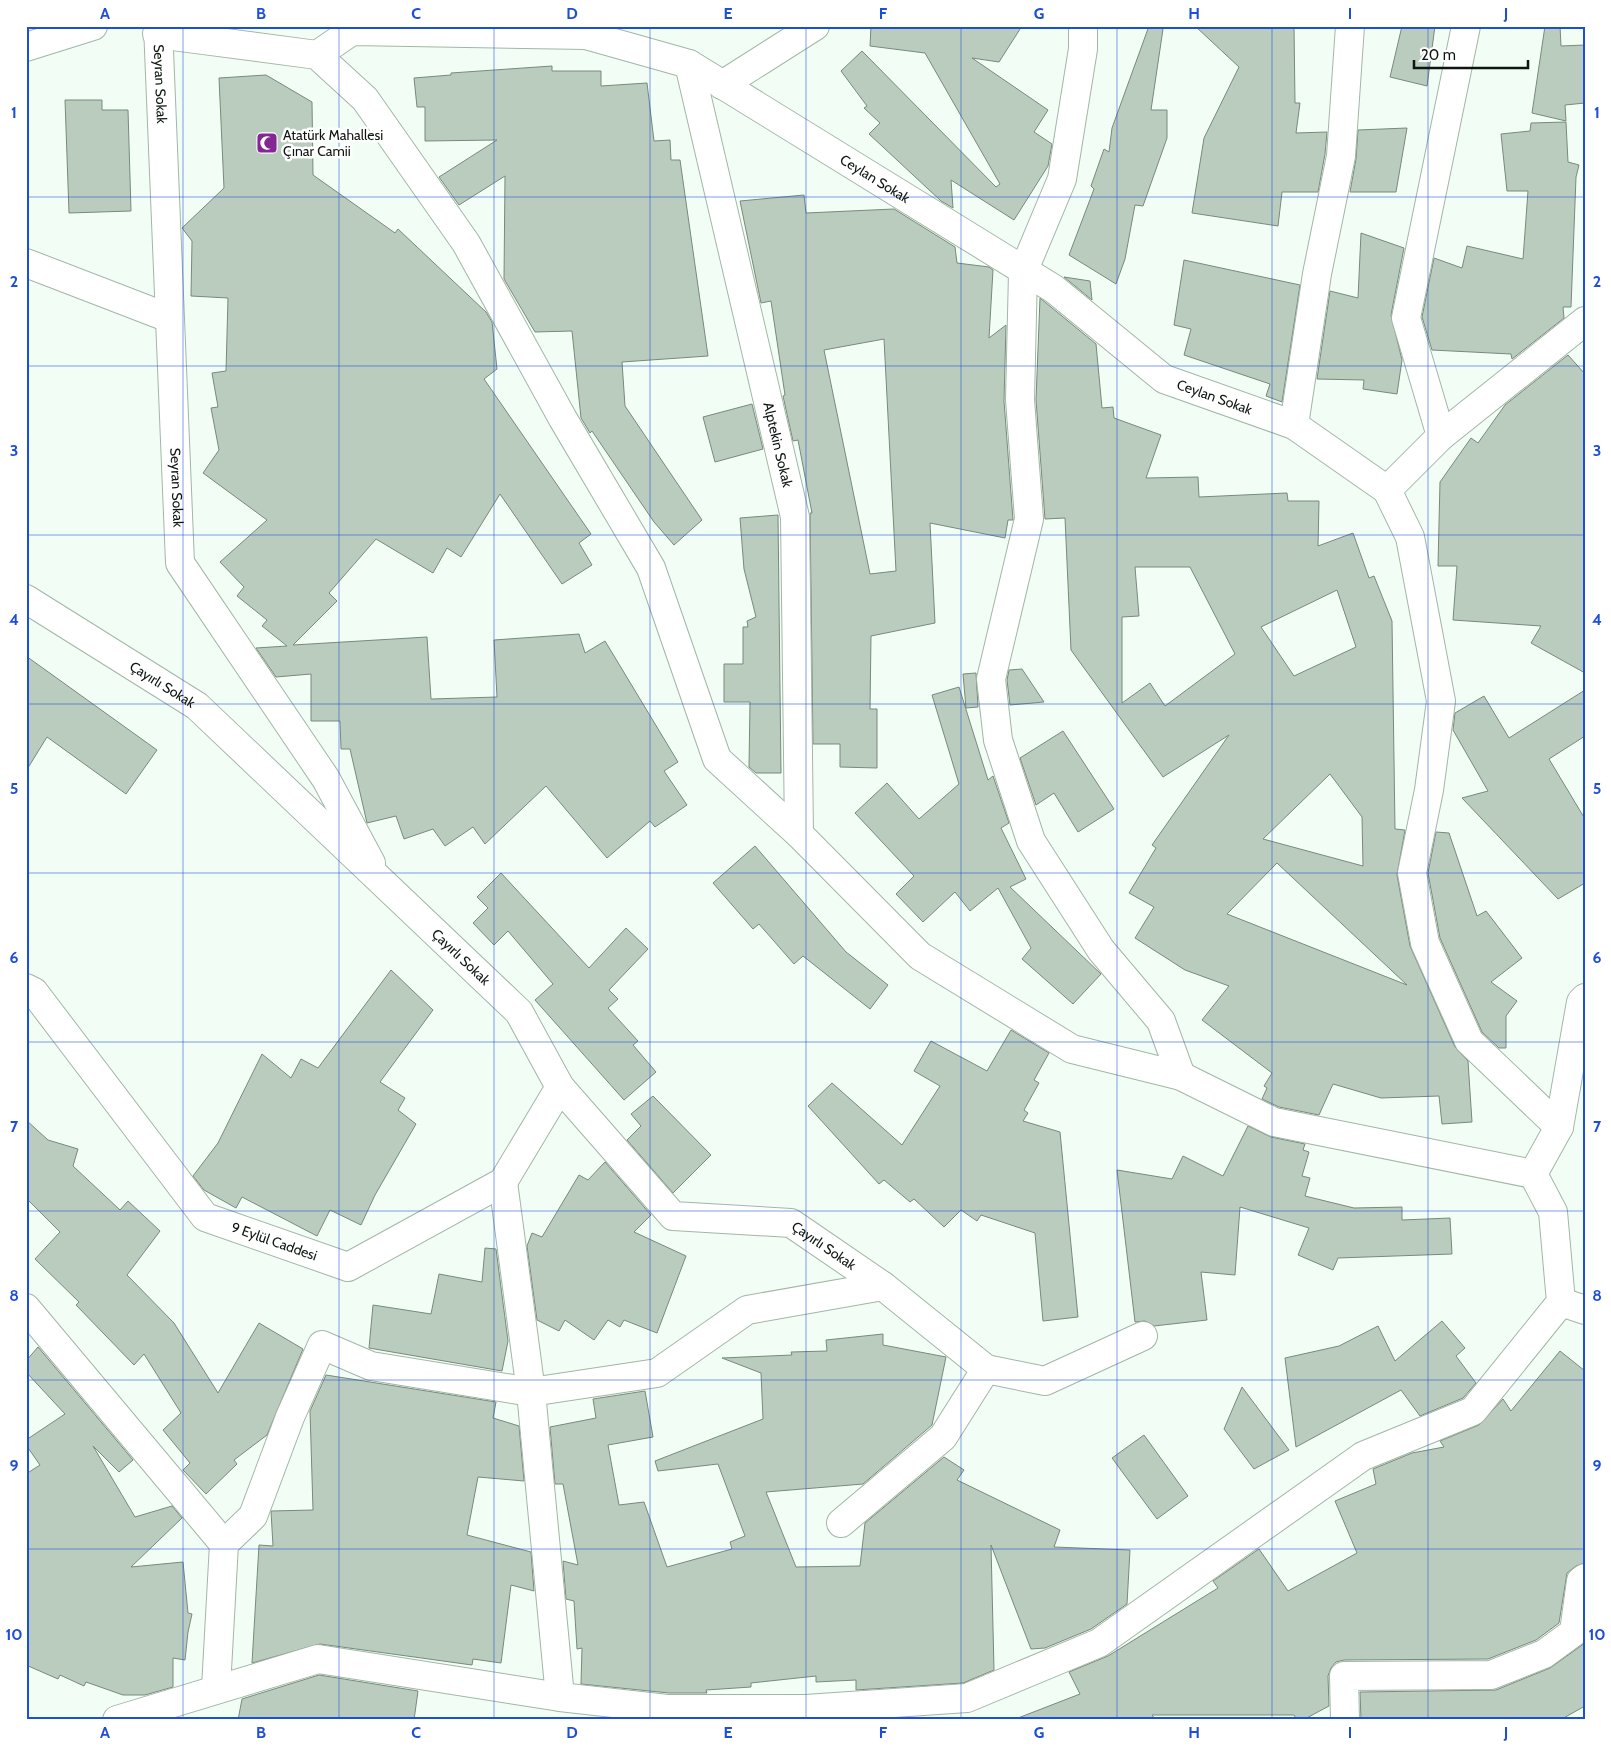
<svg xmlns="http://www.w3.org/2000/svg" width="1611" height="1746" viewBox="0 0 1611 1746" font-family="Cabin,sans-serif">
	<style>
		.building { fill: #b9ccbd; stroke: #788a7c; fill-rule: evenodd }
		.lines { fill: none; stroke-linecap: round; stroke-linejoin: round }
		.minor-casing { stroke: #a2b6a7; stroke-width: 30 }
		.minor { stroke: #fff; stroke-width: 28 }
		.grid { fill: none; stroke: #1d4ed8; stroke-width: 1; stroke-opacity: 0.55 }
		.labels { text-anchor: middle; stroke-width: 5; stroke-linejoin: round; paint-order: stroke }
		.street-label { font-size: 14px; fill: #0f1611; stroke: #fff }
		.poi-label { font-size: 14px; fill: #0f1611; stroke: #fff; text-anchor: start }
		.neatline { fill: none; stroke: #1d4ed8; stroke-width: 2 }
		.grid-label { font-size: 16px; text-anchor: middle; font-weight: bold; fill: #1d4ed8 }
	</style>
	<rect width="100%" height="100%" fill="#f2fef5"/>
	<g class="building">
		<path d="M871,26H1022L999,62L972,58L1048,110L1034,132L1052,144L1048,166L1014,220L951,180L953,208L941,201L869,134L880,123L864,108L867,106L841,71L862,51L996,187L1000,184L925,53L870,46Z"/>
		<path d="M1149,26L1163,29L1151,110H1167V138L1143,206L1135,205L1125,259L1116,284L1069,255L1094,189L1091,186L1104,149L1109,152L1112,128Z"/>
		<path d="M1195,26H1294L1295,103H1300L1296,133L1327,132L1325,154L1318,192H1282L1278,226L1192,213L1204,138L1239,67Z"/>
		<path d="M1402,26H1435L1427,86L1390,77Z"/>
		<path d="M1545,26H1560L1561,46L1585,45V103L1565,105L1566,121L1532,113Z"/>
		<path d="M552,66V71H601V86L647,83L654,141L670,140L671,160H680L708,356L622,362L625,406L702,520L674,545L654,522L592,431L590,433L581,418L572,331L535,332L504,279L505,176L459,205L439,177L497,140L425,141V107H417L414,78L451,75V73Z"/>
		<path d="M266,75L312,102L313,175L395,233L398,229L486,312L492,322L497,369L484,379L591,534L579,543L592,565L562,584L500,494L461,557L447,548L433,573L376,539L329,593L337,601L293,645L427,637L431,699L497,697L494,640L579,634L585,653L605,641L678,762L664,771L687,805L655,827L650,821L607,858L546,786L485,844L473,827L445,846L433,829L404,839L396,816L367,823L350,749H341L340,721H311V674L276,677L256,648L287,646L262,626L267,620L237,596L244,587L220,562L267,520L203,473L219,450L211,408L218,407L212,373L226,371L228,298L191,296L192,241L182,228L224,188L219,78Z"/>
		<path d="M65,100H102V110H128L131,211L69,213Z"/>
		<path d="M1566,122L1568,162L1579,165L1576,177L1571,307H1563L1564,318L1512,359L1511,354L1432,350L1422,317L1434,258L1462,268L1467,246L1523,259L1528,191H1507L1501,134L1530,131L1531,123Z"/>
		<path d="M1407,128L1396,192H1350L1356,159L1358,130Z"/>
		<path d="M804,195L806,213L894,209L955,247L957,263L989,267L993,270L989,338L1006,325L1004,401L1013,520H1008L1005,538L930,523L935,623L871,636L870,709H877V768L840,767V744H813L810,513H812L798,440L793,441L783,396L785,395L771,301L761,303L740,201ZM884,339L896,571L870,574L824,350Z"/>
		<path d="M1361,233L1404,248L1391,315L1402,360L1397,394L1363,389L1364,380L1317,379L1330,291L1358,298Z"/>
		<path d="M1184,260L1300,285L1282,402L1266,396L1270,384L1184,355L1191,329L1174,325Z"/>
		<path d="M1064,277L1090,281L1092,300Z"/>
		<path d="M1040,298L1096,344L1102,408L1113,407L1114,418L1161,435L1146,478L1198,477L1199,497L1287,493L1288,501H1319L1318,546L1353,533L1369,578L1374,576L1392,621L1395,829L1405,830L1397,875L1410,946L1455,1047L1468,1061L1472,1122L1442,1124L1439,1096L1381,1098L1333,1084L1319,1115L1279,1107L1262,1099L1267,1088L1264,1086L1272,1073L1202,1020L1229,986L1185,970L1135,938L1154,907L1129,893L1156,848L1152,845L1229,735L1163,777L1071,650L1065,518L1045,519L1036,400ZM1135,567H1190L1235,654L1165,706L1150,683L1122,703V617L1139,616ZM1337,590L1356,647L1294,676L1261,627ZM1330,774L1362,817L1363,866L1263,839ZM1277,863L1407,985L1227,914Z"/>
		<path d="M1568,355L1585,374V673L1531,643L1541,626L1453,620L1457,566H1438L1440,482L1471,438L1478,443L1505,405Z"/>
		<path d="M752,404L763,449L715,462L703,417Z"/>
		<path d="M778,515L781,773H756L749,767L750,702H724V664H743V627H748L747,621L756,617L744,569L740,518Z"/>
		<path d="M26,656L157,750L126,794L47,737L26,771Z"/>
		<path d="M1022,669L1044,702L1010,705L1007,680L1009,670Z"/>
		<path d="M976,673L978,707L966,708L963,674Z"/>
		<path d="M959,687L988,780L993,776L1009,823L1001,828L1026,879L1010,887L1101,974L1073,1004L1022,959L1031,948L998,888L970,911L955,892L923,922L896,894L914,876L855,813L887,783L919,819L959,784L932,695Z"/>
		<path d="M1585,690V736L1549,759L1585,819V883L1558,899L1462,798L1488,791L1453,730L1455,713L1484,696L1509,738Z"/>
		<path d="M1063,731L1114,809L1078,832L1054,793L1036,805L1020,758Z"/>
		<path d="M1436,832L1449,833L1477,916L1486,911L1522,958L1491,982L1517,1001L1506,1016V1048H1499L1482,1032L1440,938L1428,873Z"/>
		<path d="M755,846L846,952L888,985L870,1009L803,956L794,964L759,924L753,929L713,883Z"/>
		<path d="M501,873L589,968L626,928L648,949L609,990L618,999L608,1008L638,1041L633,1045L656,1072L624,1100L535,1000L553,984L508,931L494,945L473,923L488,908L477,897Z"/>
		<path d="M391,970L433,1010L380,1082L405,1098L398,1110L416,1124L375,1195L361,1225L330,1210L317,1236L242,1197L236,1208L204,1190L193,1176L218,1143L262,1054L291,1078L301,1059L318,1068Z"/>
		<path d="M1011,1030L1049,1053L1034,1080L1039,1083L1024,1110L1028,1113L1023,1121L1060,1132L1078,1317L1043,1321L1035,1233L981,1215L977,1221L961,1210L944,1227L914,1199L910,1202L884,1180L879,1184L808,1106L832,1083L902,1145L940,1086L914,1071L931,1041L987,1071Z"/>
		<path d="M653,1096L711,1155L673,1193L627,1140L641,1126L631,1114Z"/>
		<path d="M26,1120L48,1140L78,1149L73,1166L120,1210L128,1201L160,1231L127,1275L174,1323L218,1393L259,1323L303,1349L267,1435L234,1460L237,1464L206,1494L183,1470L190,1463L163,1430L181,1413L144,1354L134,1365L76,1305L79,1302L35,1259L60,1232L26,1198Z"/>
		<path d="M1248,1126L1271,1137L1305,1144L1303,1150L1309,1152L1302,1176L1310,1178L1305,1196L1354,1208L1402,1207V1220L1450,1218L1452,1254L1338,1258L1333,1270L1298,1255L1309,1228L1240,1207L1235,1275L1201,1272L1207,1320L1154,1326L1145,1321L1135,1322L1117,1170L1172,1179L1183,1156L1223,1176Z"/>
		<path d="M605,1162L651,1215L634,1232L686,1256L657,1333L624,1320L620,1327L608,1320L594,1340L565,1320L559,1331L537,1320L527,1246L532,1233L542,1237L579,1175L588,1180Z"/>
		<path d="M485,1248L496,1249L508,1341L502,1371L369,1348L373,1305L431,1314L439,1274L482,1282Z"/>
		<path d="M1442,1321L1465,1348L1456,1356L1476,1383L1463,1398L1420,1416L1401,1390L1296,1447L1285,1358L1339,1346L1378,1326L1395,1361Z"/>
		<path d="M883,1334V1345L946,1357L932,1425L863,1484L766,1492L796,1567L860,1566L865,1523L944,1457L964,1470L957,1480L1060,1530L1054,1547L1130,1550L1127,1604L1091,1629L1045,1648L1031,1649L991,1545L994,1670L963,1683L856,1690V1680L816,1682V1676L751,1683V1687L706,1690L707,1693H669L581,1684L582,1648L577,1649L574,1601L566,1599L563,1561L578,1565L563,1484H555L550,1427L596,1418L593,1399L645,1391L653,1437L608,1445L619,1505L644,1502L667,1567L732,1549L730,1542L745,1536L718,1464L658,1471L655,1461L763,1419L761,1373L722,1358L792,1355L791,1352L827,1351L826,1340Z"/>
		<path d="M38,1347L133,1460L119,1472L93,1446L135,1517L172,1506L182,1518L131,1567L183,1562L188,1613L192,1614L188,1632L185,1660L173,1658V1687L145,1695H123L86,1682L84,1686L60,1675L58,1679L26,1665V1474L40,1465L26,1445V1440L65,1414L26,1372V1361Z"/>
		<path d="M1560,1351L1585,1371V1563L1576,1566L1567,1573L1559,1623L1536,1640L1488,1659L1344,1660L1336,1662L1331,1668L1328,1676L1329,1706L1303,1720H1297L1294,1715H1152L1156,1720H1019L1018,1718L1080,1694L1069,1672L1108,1656L1218,1588L1213,1581L1259,1549L1288,1591L1357,1553L1335,1501L1376,1484L1373,1469L1412,1453L1444,1447L1440,1441L1479,1425L1503,1399L1511,1411Z"/>
		<path d="M326,1375L496,1402L493,1418L519,1426L524,1481L478,1477L467,1535L531,1552L534,1591L511,1585L501,1663L473,1659L472,1665L320,1644L252,1663L259,1545L273,1546L271,1511L313,1510L310,1411Z"/>
		<path d="M1242,1387L1289,1450L1254,1469L1224,1429Z"/>
		<path d="M1144,1435L1188,1496L1157,1519L1112,1458Z"/>
		<path d="M1585,1643V1706L1560,1720H1361L1360,1692L1496,1690L1550,1668Z"/>
		<path d="M319,1675L418,1691L414,1720H238L242,1699Z"/>
	</g>
	<g class="lines">
		<g class="minor-casing">
			<g id="minor">
				<path id="s1" d="M158,26L180,563L326,779L371,863"/>
				<path d="M1083,26V49L1062,179L1023,272L1020,400L1029,519L991,679L998,740L1031,841L1101,950L1161,1021L1181,1076"/>
				<path d="M157,34L317,55L365,99L466,243L563,419L651,568L717,759L799,834L920,956L1072,1049L1181,1076L1274,1122L1533,1174"/>
				<path d="M26,47L93,26"/>
				<path id="s2" d="M317,55L352,31L586,35L689,64L1054,289L1164,379L1294,425L1387,490"/>
				<path id="s3" d="M689,64L795,517L799,834"/>
				<path d="M722,85L815,26"/>
				<path d="M26,263L169,318"/>
				<path d="M1294,425L1317,274L1341,156L1350,26"/>
				<path d="M1441,436L1406,318L1466,26"/>
				<path id="s4" d="M26,599L197,706L519,1012L560,1087L673,1216L791,1223L883,1286"/>
				<path id="s5" d="M26,988L34,992L205,1217L348,1267L503,1182L560,1087"/>
				<path d="M1559,1127L1469,1041L1425,943L1412,873L1429,790L1441,701L1410,537L1387,490L1441,436L1585,321"/>
				<path d="M503,1182L531,1392L560,1697"/>
				<path d="M1561,1302L1585,1310"/>
				<path d="M26,1308L224,1544"/>
				<path d="M841,1523L943,1437L986,1369"/>
				<path d="M216,1688L224,1544L253,1516L290,1417L322,1345L371,1366L531,1392L657,1373L747,1310L883,1286L986,1369L1045,1381L1143,1336"/>
				<path d="M117,1720L318,1659L560,1697L667,1709H806L967,1698L1099,1643L1363,1456L1473,1411L1561,1302L1553,1212L1533,1174L1559,1127L1581,1002L1585,998"/>
				<path d="M1345,1720L1344,1676L1491,1675L1544,1654L1574,1632L1581,1581L1585,1578"/>
			</g>
		</g>
		<use href="#minor" class="minor"/>
	</g>
	<path class="grid" d="M183,26V1720M339,26V1720M494,26V1720M650,26V1720M806,26V1720M961,26V1720M1117,26V1720M1272,26V1720M1428,26V1720M26,197H1585M26,366H1585M26,535H1585M26,704H1585M26,873H1585M26,1042H1585M26,1211H1585M26,1380H1585M26,1549H1585"/>
	<defs>
		<g id="mosque-square" transform="scale(1.125)"><rect x="-9" y="-9" width="18" height="18" rx="4" fill="#832793" stroke="#fff"/><path d="M3.5-4.9A6 6 0 1 0 3.5 4.9A5 5 0 1 1 3.5-4.9Z" fill="#fff"/></g>
	</defs>
	<g fill-rule="evenodd">
		<use href="#mosque-square" x="267" y="143"/>
	</g>
	<g class="labels">
		<g class="street-label">
			<text dy="5" stroke="none"><textPath href="#s1" startOffset="58">Seyran Sokak</textPath></text>
			<text dy="5" stroke="none"><textPath href="#s2" startOffset="602">Ceylan Sokak</textPath></text>
			<text dy="5" stroke="none"><textPath href="#s2" startOffset="1008">Ceylan Sokak</textPath></text>
			<text dy="5" stroke="none"><textPath href="#s3" startOffset="391">Alptekin Sokak</textPath></text>
			<text dy="5" stroke="none"><textPath href="#s1" startOffset="462">Seyran Sokak</textPath></text>
			<text dy="5" stroke="none"><textPath href="#s4" startOffset="161">Çayırlı Sokak</textPath></text>
			<text dy="5" stroke="none"><textPath href="#s4" startOffset="566">Çayırlı Sokak</textPath></text>
			<text dy="5" stroke="none"><textPath href="#s5" startOffset="365">9 Eylül Caddesi</textPath></text>
			<text dy="5" stroke="none"><textPath href="#s4" startOffset="1061">Çayırlı Sokak</textPath></text>
		</g>
		<g class="poi-label">
			<text x="283" y="140">Atatürk Mahallesi<tspan x="283" dy="16">Çınar Camii</tspan></text>
		</g>
	</g>
	<rect width="1611" height="1746" fill="none" stroke="#ffffff" stroke-width="55"/>
	<path d="M1414 60v8h114v-8" fill="none" stroke="#0f1611" stroke-width="2.5"/>
	<text x="1421" y="60" font-size="15" fill="#0f1611" stroke="#ffffff" stroke-width="4" paint-order="stroke">20 m</text>
	<rect x="28" y="28" width="1556" height="1690" class="neatline"/>
	<g class="grid-label">
		<text x="105" y="19">A</text>
		<text x="261" y="19">B</text>
		<text x="416" y="19">C</text>
		<text x="572" y="19">D</text>
		<text x="728" y="19">E</text>
		<text x="883" y="19">F</text>
		<text x="1039" y="19">G</text>
		<text x="1194" y="19">H</text>
		<text x="1350" y="19">I</text>
		<text x="1506" y="19">J</text>
		<text x="14" y="118">1</text>
		<text x="1597" y="118">1</text>
		<text x="14" y="287">2</text>
		<text x="1597" y="287">2</text>
		<text x="14" y="456">3</text>
		<text x="1597" y="456">3</text>
		<text x="14" y="625">4</text>
		<text x="1597" y="625">4</text>
		<text x="14" y="794">5</text>
		<text x="1597" y="794">5</text>
		<text x="14" y="963">6</text>
		<text x="1597" y="963">6</text>
		<text x="14" y="1132">7</text>
		<text x="1597" y="1132">7</text>
		<text x="14" y="1301">8</text>
		<text x="1597" y="1301">8</text>
		<text x="14" y="1471">9</text>
		<text x="1597" y="1471">9</text>
		<text x="14" y="1640">10</text>
		<text x="1597" y="1640">10</text>
		<text x="105" y="1738">A</text>
		<text x="261" y="1738">B</text>
		<text x="416" y="1738">C</text>
		<text x="572" y="1738">D</text>
		<text x="728" y="1738">E</text>
		<text x="883" y="1738">F</text>
		<text x="1039" y="1738">G</text>
		<text x="1194" y="1738">H</text>
		<text x="1350" y="1738">I</text>
		<text x="1506" y="1738">J</text>
	</g>
</svg>
